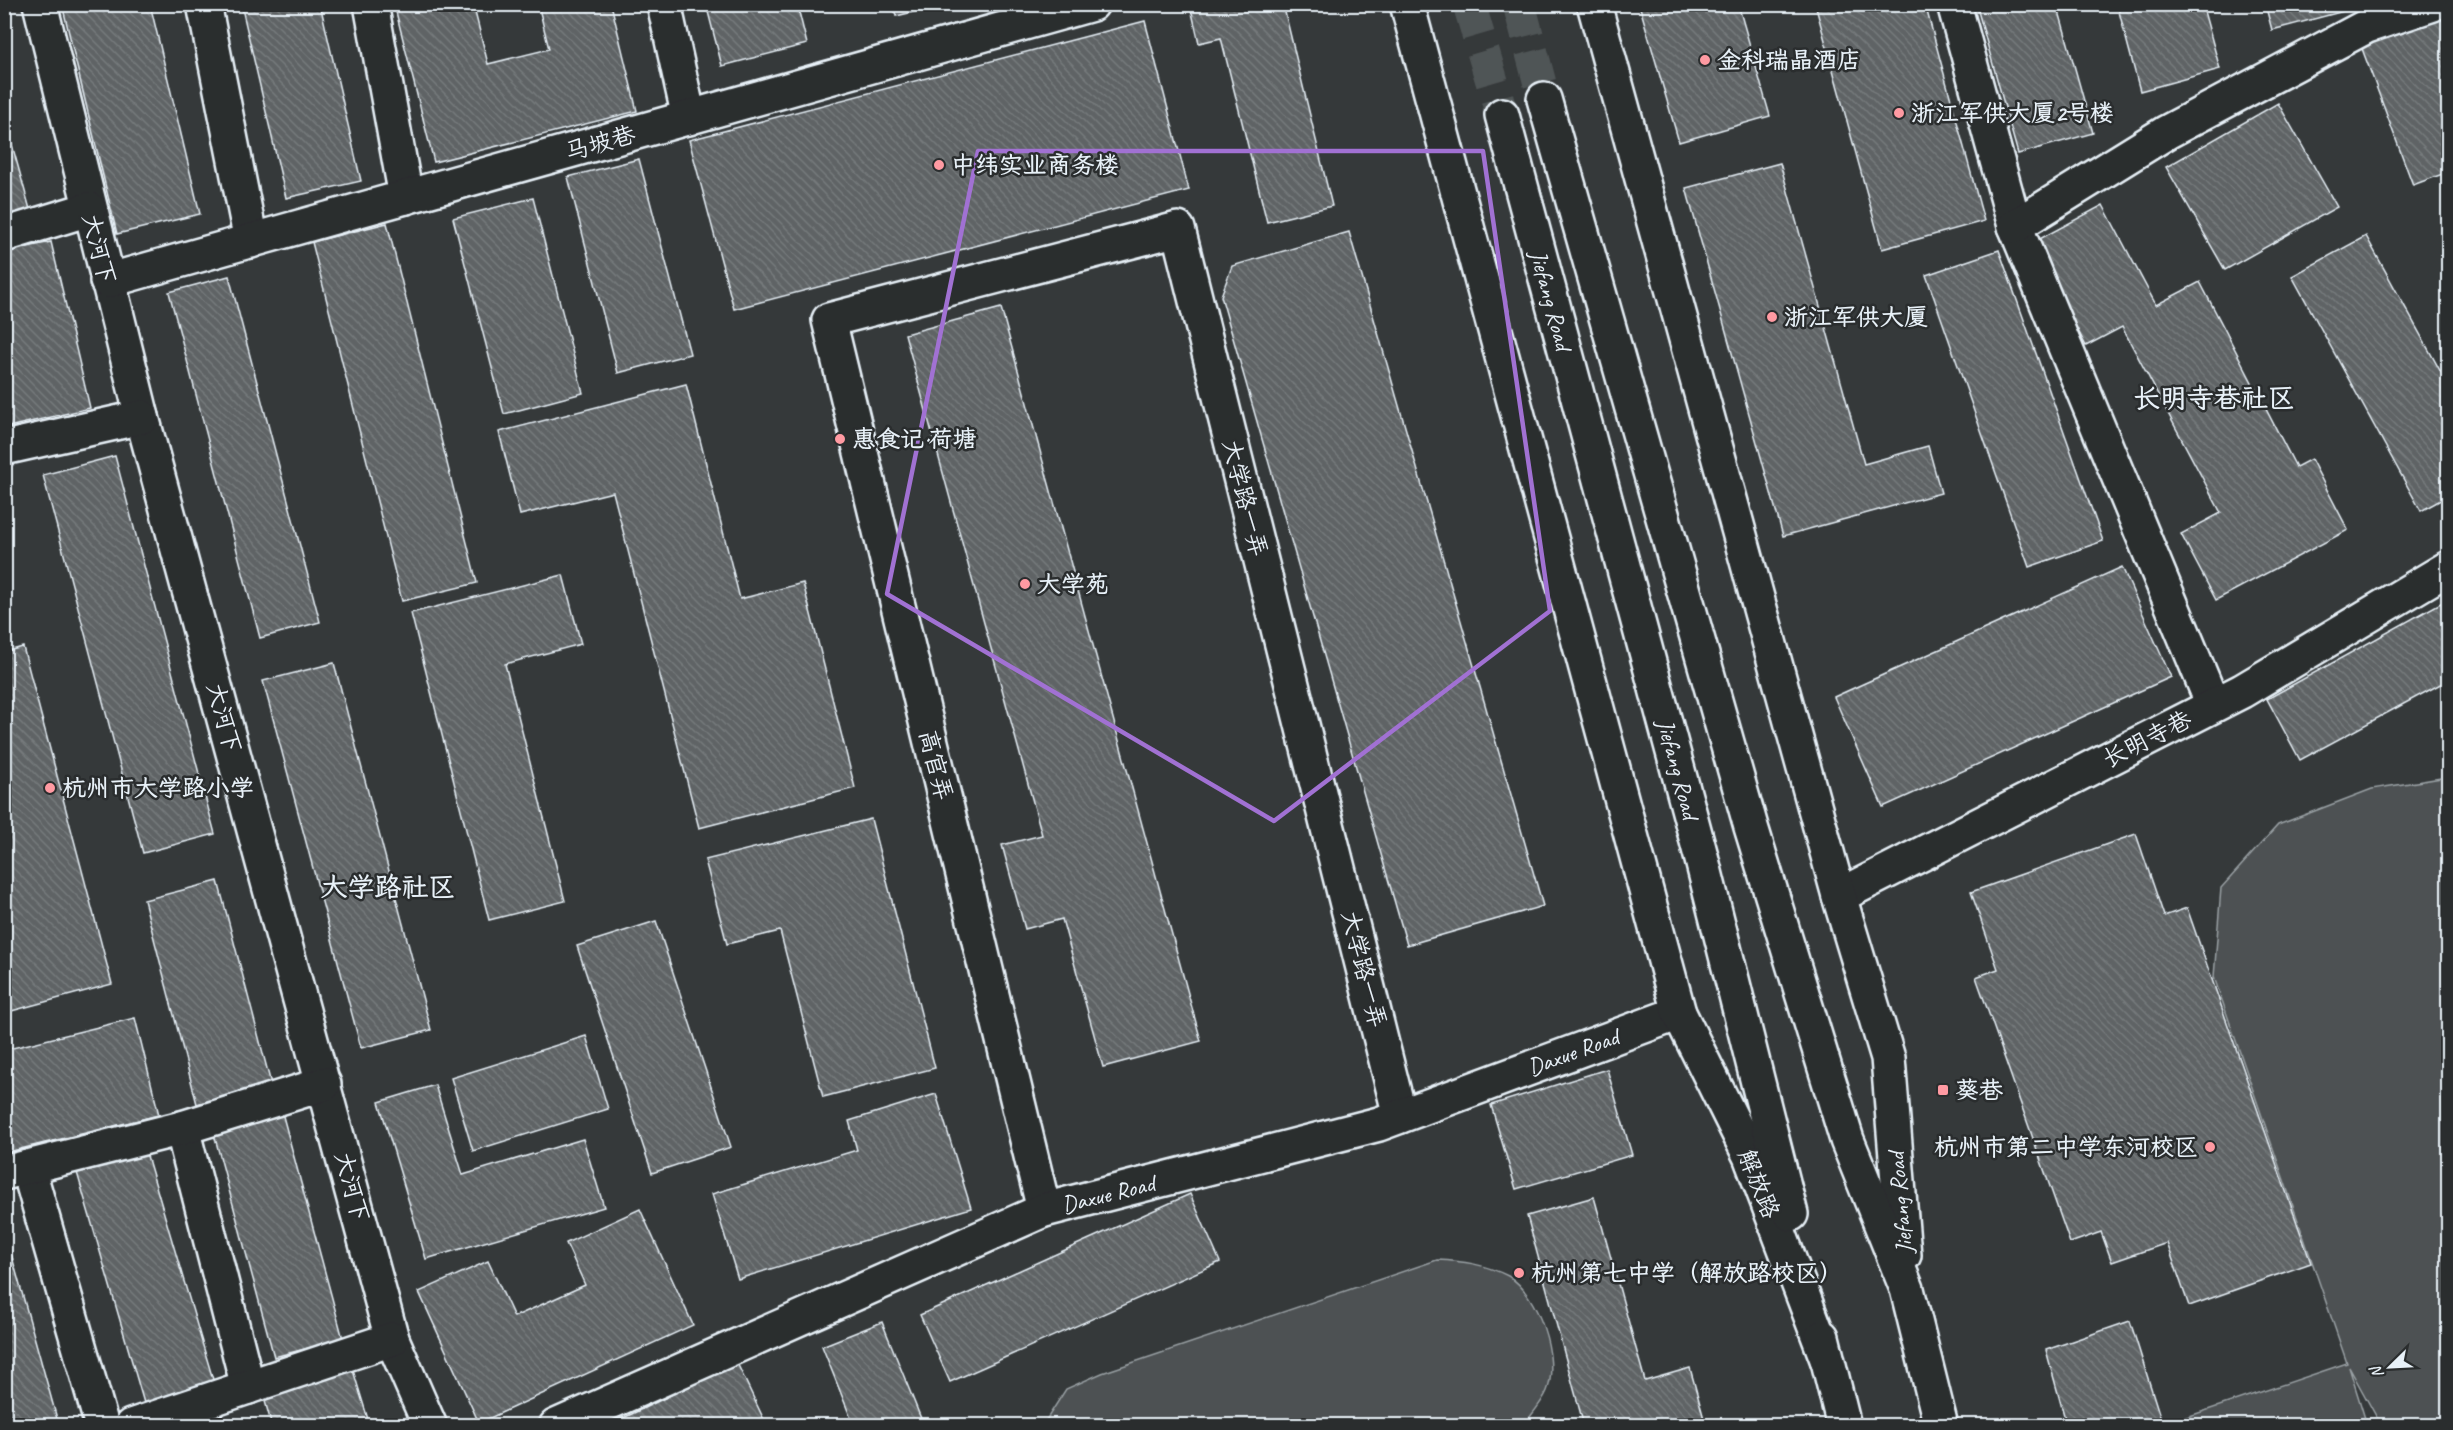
<svg xmlns="http://www.w3.org/2000/svg" width="2453" height="1430" viewBox="0 0 2453 1430" font-family="Caveat,'LXGW WenKai TC',sans-serif">
	<style>
		.green { fill: #4d5152; stroke: #9aa1a5; stroke-width: 1.5 }
		.building { fill: url(#building-back-hatch); stroke: #e8f1f8; stroke-width: 1.5 }
		.lines { fill: none; stroke-linecap: round; stroke-linejoin: round }
		.major-tunnel { stroke: #505556; stroke-width: 33; stroke-dasharray: 33 16; stroke-linecap: butt }
		.minor-casing { stroke: #e8f1f8; stroke-width: 38 }
		.major-casing { stroke: #e8f1f8; stroke-width: 38 }
		.minor { stroke: #2a2d2e; stroke-width: 33 }
		.major { stroke: #2a2d2e; stroke-width: 33 }
		.marked { fill: none; stroke: #a171d3; stroke-width: 4.5; stroke-linejoin: round }
		.poi-dot { fill: #ff9aa2; stroke: #2a2d2e; stroke-width: 2 }
		.labels { text-anchor: middle; stroke-width: 5; stroke-linejoin: round; paint-order: stroke }
		.poi-label { font-size: 24px; font-weight: bold; fill: #e8f1f8; stroke: #2a2d2e; text-anchor: start }
		.street-label { font-size: 24px; fill: #e8f1f8; stroke: #2a2d2e }
		.quarter-label { font-size: 27px; font-weight: bold; fill: #e8f1f8; stroke: #2a2d2e }
	</style>
	<defs>
		<pattern id="building-back-hatch" width="6" height="6" patternUnits="userSpaceOnUse" patternTransform="scale(1.5)"><rect width="6" height="6" fill="#5f6365"/><path d="M-1 5l2 2M0 0l6 6M5-1l2 2" fill="none" stroke="#767a7c"/></pattern>
	</defs>
	<rect width="100%" height="100%" fill="#35393a"/>
	<filter id="ink" filterUnits="userSpaceOnUse"><feTurbulence type="fractalNoise" baseFrequency=".0167" numOctaves="2"/><feDisplacementMap in="SourceGraphic" scale="12" xChannelSelector="R" yChannelSelector="G"/><feConvolveMatrix kernelMatrix="1 2 1 2 8 2 1 2 1" color-interpolation-filters="sRGB"/></filter>
	<g filter="url(#ink)">
		<g class="green">
			<path d="M2448,777V1425H2381L2349,1367L2367,1425H2174L2172,1422L2347,1363L2214,977L2221,888L2278,825L2372,789Z"/>
			<path d="M1437,1260C1463,1261 1484,1264 1508,1276C1538,1293 1560,1359 1547,1391C1542,1403 1531,1415 1524,1425H1043L1066,1389L1102,1373Z"/>
		</g>
		<g class="building">
			<path d="M62,4H150L200,214L117,234Z"/>
			<path d="M241,4H320L361,181L286,198Z"/>
			<path d="M394,4H473L488,64L549,49L538,4H611L637,111L434,162Z"/>
			<path d="M706,4H797L807,44L722,66Z"/>
			<path d="M893,4H947L896,16Z"/>
			<path d="M1190,4H1283L1332,206L1267,222L1221,38L1199,43Z"/>
			<path d="M1639,4H1738L1770,116L1679,142Z"/>
			<path d="M1815,4H1925L1984,221L1882,249Z"/>
			<path d="M1976,4H2057L2093,133L2018,154Z"/>
			<path d="M2117,4H2202L2220,69L2140,91Z"/>
			<path d="M2265,4H2347L2348,10L2272,30Z"/>
			<path d="M2445,16L2448,26V172L2413,185L2361,46Z"/>
			<path d="M1145,21L1189,190L734,309L689,140Z"/>
			<path d="M2278,103L2337,207L2225,270L2166,167Z"/>
			<path d="M4,116L31,213L4,220Z"/>
			<path d="M639,159L690,354L618,373L568,177Z"/>
			<path d="M1780,163L1864,464L1928,446L1941,493L1783,536L1686,188Z"/>
			<path d="M533,198L583,393L504,414L453,218Z"/>
			<path d="M2103,205L2156,305L2200,282L2296,467L2311,459L2348,530L2216,600L2181,534L2221,513L2122,327L2086,346L2032,243Z"/>
			<path d="M387,223L477,583L402,601L312,242Z"/>
			<path d="M1349,232L1543,906L1407,945L1221,296L1232,266Z"/>
			<path d="M2366,236L2448,385V496L2421,511L2292,276Z"/>
			<path d="M51,242L90,408L4,428V252Z"/>
			<path d="M1999,250L2103,541L2029,567L1926,275Z"/>
			<path d="M229,276L320,622L260,638L169,292Z"/>
			<path d="M1001,308L1201,1041L1103,1067L1062,919L1025,929L1002,845L1042,835L905,334Z"/>
			<path d="M686,384L740,599L803,583L855,788L699,828L613,492L520,515L499,432Z"/>
			<path d="M115,456L215,834L143,853L43,475Z"/>
			<path d="M2122,567L2171,677L1883,807L1834,697Z"/>
			<path d="M563,575L581,644L505,664L565,901L489,920L411,613Z"/>
			<path d="M2448,599V680L2300,760L2267,699Z"/>
			<path d="M23,647L112,984L4,1013V652Z"/>
			<path d="M334,663L431,1030L361,1048L263,681Z"/>
			<path d="M871,819L935,1068L823,1097L780,931L727,944L705,860Z"/>
			<path d="M2136,834L2164,916L2187,908L2311,1263L2189,1306L2167,1243L2112,1262L2101,1232L2070,1243L1976,977L1998,969L1971,892Z"/>
			<path d="M218,881L271,1084L197,1104L144,900Z"/>
			<path d="M656,921L731,1147L652,1173L577,946Z"/>
			<path d="M135,1018L159,1115L4,1153V1050Z"/>
			<path d="M586,1036L608,1109L473,1151L451,1078Z"/>
			<path d="M1607,1069L1632,1155L1516,1189L1491,1105Z"/>
			<path d="M435,1085L463,1175L583,1139L604,1207L426,1259L379,1102Z"/>
			<path d="M936,1094L971,1208L738,1279L712,1194L857,1150L849,1121Z"/>
			<path d="M280,1105L343,1339L274,1357L211,1123Z"/>
			<path d="M145,1149L214,1383L144,1403L76,1169Z"/>
			<path d="M1190,1194L1220,1262L950,1382L920,1315Z"/>
			<path d="M1594,1197L1645,1381L1690,1368L1706,1426H1584L1527,1216Z"/>
			<path d="M640,1209L693,1325L479,1423L419,1292L488,1261L514,1317L585,1285L566,1243Z"/>
			<path d="M4,1228L59,1426H4Z"/>
			<path d="M2130,1321L2163,1426H2067L2046,1350Z"/>
			<path d="M882,1322L924,1426H854L822,1346Z"/>
			<path d="M737,1363L766,1424L607,1426Z"/>
			<path d="M352,1367L370,1426H272L263,1394Z"/>
		</g>
		<g class="lines">
			<g class="major-tunnel">
				<path d="M1469,4L1502,115"/>
				<path d="M1519,4L1544,99"/>
			</g>
			<g class="minor-casing">
				<g id="minor">
					<path d="M40,4L142,417L392,1339L430,1426"/>
					<path d="M204,4L251,241"/>
					<path d="M371,4L406,197"/>
					<path d="M664,4L689,118"/>
					<path d="M1954,4L2015,226L2213,705"/>
					<path d="M2015,226L2167,132L2367,26L2433,4"/>
					<path d="M4,235L89,209"/>
					<path d="M107,281L1092,4"/>
					<path d="M4,448L142,417"/>
					<path d="M1839,896L2242,691L2448,568"/>
					<path d="M182,1128L248,1387"/>
					<path d="M28,1167L102,1426"/>
					<path d="M4,1173L182,1128L324,1084"/>
					<path d="M1044,1210L829,320L1178,229L1400,1116"/>
					<path d="M131,1426L392,1339"/>
					<path d="M556,1426L1044,1210L1379,1124L1679,1013"/>
				</g>
			</g>
			<g class="major-casing">
				<g id="major">
					<path d="M1407,4L1679,1013L1750,1156L1827,1359"/>
					<path d="M1594,4L1839,896L1888,1058L1904,1255"/>
					<path d="M1544,99L1751,827L1847,1140L1907,1289L1941,1426"/>
					<path d="M1502,115L1701,856L1791,1214"/>
					<path d="M1822,1337L1844,1426"/>
				</g>
			</g>
			<use href="#minor" class="minor"/>
			<use href="#major" class="major"/>
		</g>
	</g>
	<path class="marked" d="M978,151H1483L1550,611L1274,821L887,594Z"/>
	<g class="poi-dot">
		<circle cx="1705" cy="60" r="6"/>
		<circle cx="1899" cy="113" r="6"/>
		<circle cx="939" cy="165" r="6"/>
		<circle cx="1772" cy="317" r="6"/>
		<circle cx="840" cy="439" r="6"/>
		<circle cx="1025" cy="584" r="6"/>
		<circle cx="50" cy="788" r="6"/>
		<rect x="1937" y="1084" width="12" height="12" rx="3"/>
		<circle cx="2210" cy="1147" r="6"/>
		<circle cx="1519" cy="1273" r="6"/>
	</g>
	<g class="labels">
		<g class="poi-label">
			<text x="1717" y="68">金科瑞晶酒店</text>
			<text x="1911" y="121">浙江军供大厦2号楼</text>
			<text x="951" y="173">中纬实业商务楼</text>
			<text x="1784" y="325">浙江军供大厦</text>
			<text x="852" y="447">惠食记·荷塘</text>
			<text x="1037" y="592">大学苑</text>
			<text x="62" y="796">杭州市大学路小学</text>
			<text x="1955" y="1098">葵巷</text>
			<text x="2198" y="1155" text-anchor="end">杭州市第二中学东河校区</text>
			<text x="1531" y="1281">杭州第七中学（解放路校区）</text>
		</g>
		<g class="street-label">
			<text transform="translate(600 143) rotate(-16)" y="8">马坡巷</text>
			<text transform="translate(99 249) rotate(76)" y="8">大河下</text>
			<text transform="translate(1551 300) rotate(75)" y="8">Jiefang Road</text>
			<text transform="translate(1245 498) rotate(76)" y="8">大学路一弄</text>
			<text transform="translate(224 718) rotate(75)" y="8">大河下</text>
			<text transform="translate(2147 739) rotate(-27)" y="8">长明寺巷</text>
			<text transform="translate(936 765) rotate(76)" y="8">高官弄</text>
			<text transform="translate(1678 769) rotate(75)" y="8">Jiefang Road</text>
			<text transform="translate(1364 969) rotate(76)" y="8">大学路一弄</text>
			<text transform="translate(1573 1052) rotate(-20)" y="8">Daxue Road</text>
			<text transform="translate(1759 1184) rotate(68)" y="8">解放路</text>
			<text transform="translate(352 1187) rotate(75)" y="8">大河下</text>
			<text transform="translate(1108 1194) rotate(-14)" y="8">Daxue Road</text>
			<text transform="translate(1900 1203) rotate(-95)" y="8">Jiefang Road</text>
		</g>
		<g class="quarter-label">
			<text x="2214" y="407">长明寺巷社区</text>
			<text x="388" y="896">大学路社区</text>
		</g>
	</g>
	<rect width="2453" height="1430" fill="none" stroke="#2a2d2e" stroke-width="24"/>
	<rect x="12" y="12" width="2429" height="1406" fill="none" stroke="#e8f1f8" stroke-width="2" filter="url(#ink)"/>
	<g transform="translate(2390 1367) rotate(246)" stroke="#2a2d2e" stroke-width="4.5" paint-order="stroke">
	<path d="M0-4.5L10 22L0 15L-10 22Z" fill="#e8f1f8"/>
	<text y="-9" font-size="16" font-weight="bold" text-anchor="middle" fill="#e8f1f8">N</text>
	</g>
</svg>
